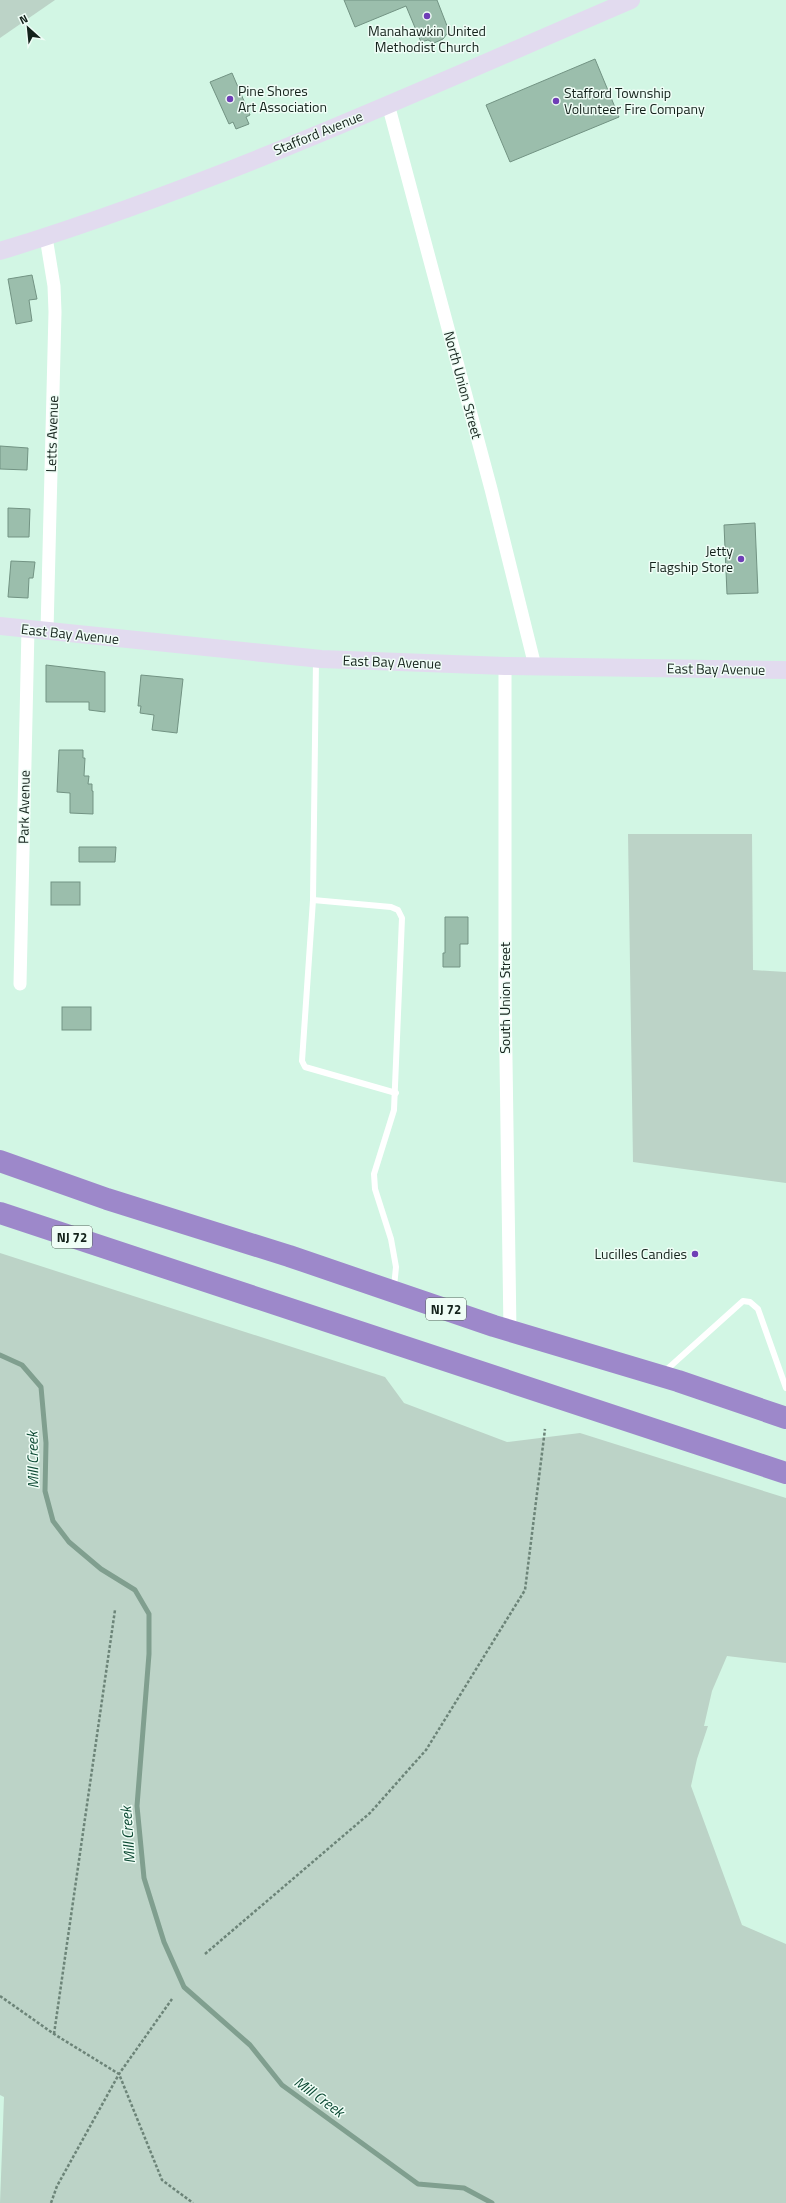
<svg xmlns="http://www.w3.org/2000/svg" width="786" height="2203" viewBox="0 0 786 2203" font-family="'Titillium Web',sans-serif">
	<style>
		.green { fill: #bcd3c7 }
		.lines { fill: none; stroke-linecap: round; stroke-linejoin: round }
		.stream { stroke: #809f8f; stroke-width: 5 }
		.building { fill: #9bbeac; stroke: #729383 }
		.path { stroke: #6c8478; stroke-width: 2.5; stroke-dasharray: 3 2; stroke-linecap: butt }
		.lane { stroke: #fff; stroke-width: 6 }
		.street { stroke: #fff; stroke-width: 13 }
		.secondary { stroke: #e2dbef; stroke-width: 18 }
		.highway { stroke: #9d88ca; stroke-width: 22 }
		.poi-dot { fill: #6f3eb6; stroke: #effdf6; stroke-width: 1.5 }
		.labels { text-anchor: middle; stroke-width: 3; stroke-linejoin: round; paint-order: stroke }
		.shield { fill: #effdf6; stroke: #56645d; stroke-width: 1 }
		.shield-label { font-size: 13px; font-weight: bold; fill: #14221b }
		.poi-label { font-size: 14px; fill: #14221b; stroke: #effdf6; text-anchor: start }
		.street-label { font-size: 14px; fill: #14221b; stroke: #effdf6 }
		.water-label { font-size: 15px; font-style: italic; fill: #0c4933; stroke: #effdf6 }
	</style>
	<rect width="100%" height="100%" fill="#d2f6e4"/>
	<g class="green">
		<path d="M0,0H55L0,38Z"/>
		<path d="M628,834H752L753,970L786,972V1183L633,1162Z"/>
		<path d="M0,1253L385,1377L404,1403L507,1442L580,1433L786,1498V1663L727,1656L712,1691L704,1726H708L697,1759L691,1786L742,1925L786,1944V2203H0L4,2097L0,2095Z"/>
	</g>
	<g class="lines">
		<path class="stream" d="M0,1355L22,1365L41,1387L46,1443L45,1491L53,1521L69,1542L101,1569L135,1590L149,1614V1654L137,1806L144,1878L164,1942L184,1987L250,2045L282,2085L418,2184L464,2188L492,2203"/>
	</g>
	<g class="building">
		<path d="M344,0H437L449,31L443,39L434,43L428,40L421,42L406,6L355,27Z"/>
		<path d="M595,59L619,117L510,162L486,105Z"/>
		<path d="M232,73L250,115L246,117L249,124L236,129L233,122L229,124L210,82Z"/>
		<path d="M32,275L37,299L29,300L32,321L16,324L8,279Z"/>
		<path d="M0,446L28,448L27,470L0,469Z"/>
		<path d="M8,508L30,509L29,537H8Z"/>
		<path d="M755,523L758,593L727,594L724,525Z"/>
		<path d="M11,561L35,562L33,578H29L28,598L8,597Z"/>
		<path d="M46,665L105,672V712L89,710V702H46Z"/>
		<path d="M141,675L183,679L177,733L152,730L154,715L140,713L141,706H138Z"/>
		<path d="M59,750H83V758H85L84,776H89L88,784H92V791H93V814L70,813V793L57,792Z"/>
		<path d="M79,847H116L115,862H79Z"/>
		<rect x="51" y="882" width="29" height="23"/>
		<path d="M445,917H468V944H460V967H443V953H445Z"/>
		<rect x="62" y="1007" width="29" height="23"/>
	</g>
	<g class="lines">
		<g class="path">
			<path d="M205,1954L370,1813L426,1750L525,1590L545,1429"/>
			<path d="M0,1996L54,2034L119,2074L162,2180L193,2203"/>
			<path d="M54,2034L115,1610"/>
			<path d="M51,2203L57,2186L119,2074L172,1999"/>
		</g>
		<g class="lane">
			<path d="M316,660L313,900L391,907L398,910L402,918L394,1110L374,1174L375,1189L391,1239L396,1267L394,1287"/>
			<path d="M313,900L302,1061L305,1067L396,1093"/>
			<path d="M664,1372L743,1301L750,1302L758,1309L786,1388"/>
		</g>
		<g class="street">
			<path d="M388,104L491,489L535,666"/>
			<path d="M46,237L54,286L55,312L47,631"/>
			<path d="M505,666V992L510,1331"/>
			<path d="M20,984L28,629"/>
		</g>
		<g class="secondary">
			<path d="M0,251C216,185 423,89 631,0"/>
			<path d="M0,626L321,659L505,666L786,670"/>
		</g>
		<g class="highway">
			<path d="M0,1161L107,1199L289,1256L494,1326L678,1381L786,1418"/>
			<path d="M0,1213L786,1473"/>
		</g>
	</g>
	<g class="poi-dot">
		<circle cx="427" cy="16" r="4"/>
		<circle cx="230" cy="99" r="4"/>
		<circle cx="556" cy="101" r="4"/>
		<circle cx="741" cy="559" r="4"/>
		<circle cx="695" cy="1254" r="4"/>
	</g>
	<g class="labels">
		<g class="shield">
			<rect x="52" y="1226" width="40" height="22" rx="3"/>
			<rect x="426" y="1298" width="40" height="22" rx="3"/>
		</g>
		<g class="shield-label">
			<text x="72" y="1242">NJ 72</text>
			<text x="446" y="1314">NJ 72</text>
		</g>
		<g class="poi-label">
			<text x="427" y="36" text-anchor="middle">Manahawkin United<tspan x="427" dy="16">Methodist Church</tspan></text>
			<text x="238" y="96">Pine Shores<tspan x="238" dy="16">Art Association</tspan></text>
			<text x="564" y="98">Stafford Township<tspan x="564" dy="16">Volunteer Fire Company</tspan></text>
			<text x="733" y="556" text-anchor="end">Jetty<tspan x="733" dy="16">Flagship Store</tspan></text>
			<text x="687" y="1259" text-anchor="end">Lucilles Candies</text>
		</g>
		<g class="street-label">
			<text transform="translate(318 133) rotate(-22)" y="5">Stafford Avenue</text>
			<text transform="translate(463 385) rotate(75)" y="5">North Union Street</text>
			<text transform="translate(52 434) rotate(-88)" y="5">Letts Avenue</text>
			<text transform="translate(70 634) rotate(6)" y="5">East Bay Avenue</text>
			<text transform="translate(392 662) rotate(2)" y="5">East Bay Avenue</text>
			<text transform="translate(716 669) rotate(1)" y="5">East Bay Avenue</text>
			<text transform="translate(24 807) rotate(-89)" y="5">Park Avenue</text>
			<text transform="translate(505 998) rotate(-90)" y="5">South Union Street</text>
		</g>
		<g class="water-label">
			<text transform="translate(33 1460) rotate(-91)" y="5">Mill Creek</text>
			<text transform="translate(128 1835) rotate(-94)" y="5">Mill Creek</text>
			<text transform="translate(319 2097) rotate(36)" y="5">Mill Creek</text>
		</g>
	</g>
	<g transform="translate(28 28) rotate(333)" stroke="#effdf6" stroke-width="3" paint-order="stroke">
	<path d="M0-3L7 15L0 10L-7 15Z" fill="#14221b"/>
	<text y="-6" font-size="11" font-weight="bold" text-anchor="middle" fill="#14221b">N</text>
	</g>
</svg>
